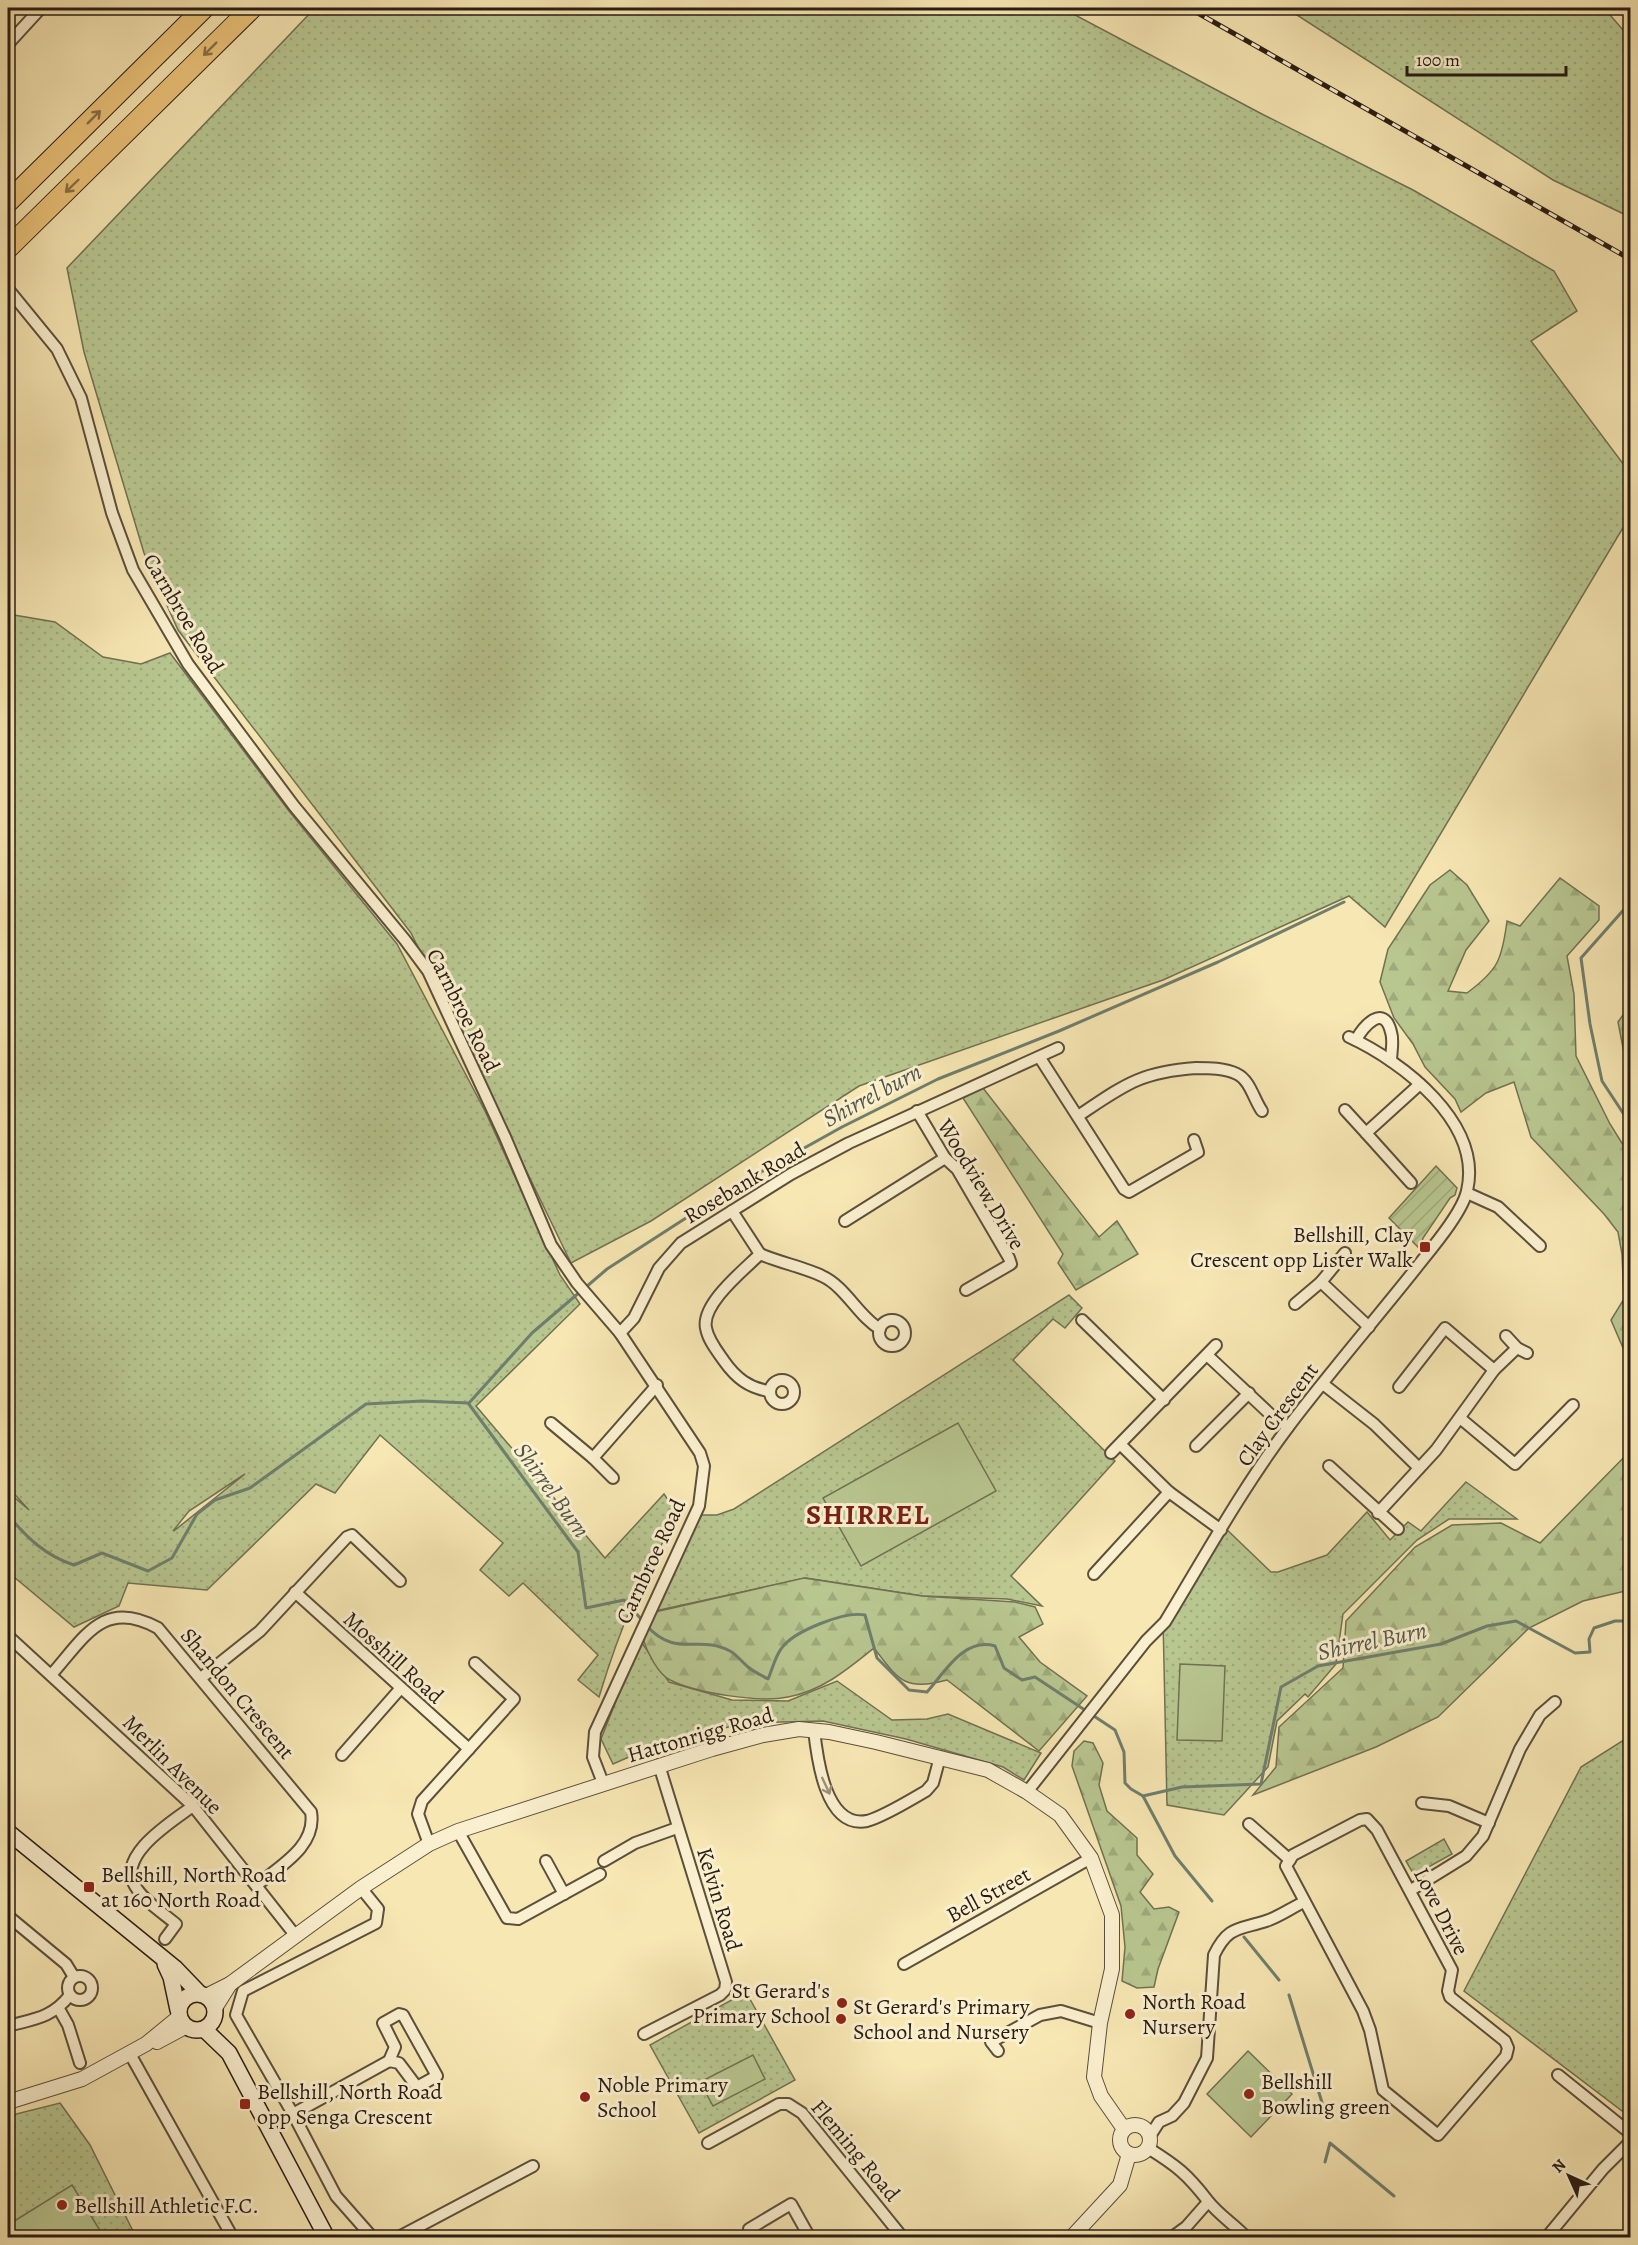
<svg xmlns="http://www.w3.org/2000/svg" width="1638" height="2245" viewBox="0 0 1638 2245" font-family="Alegreya,serif">
	<style>
		.grass { fill: url(#grass-dots); stroke: #707152; stroke-width: 1.5; fill-rule: evenodd }
		.forest { fill: url(#forest-firs); stroke: #707152; stroke-width: 1.5 }
		.garden { fill: url(#garden-furrows); stroke: #707152; stroke-width: 1.5 }
		.pitch { fill: #b8c690; stroke: #707152; stroke-width: 1.5 }
		.lines { fill: none; stroke-linecap: round; stroke-linejoin: round }
		.stream { stroke: #6f7e6d; stroke-width: 3 }
		.minor-casing { stroke: #5c4f3c; stroke-width: 14 }
		.tertiary-casing { stroke: #5c4f3c; stroke-width: 16 }
		.secondary-casing { stroke: #291c14; stroke-width: 18 }
		.motorway-casing { stroke: #291c14; stroke-width: 22 }
		.minor { stroke: #faefce; stroke-width: 10 }
		.tertiary { stroke: #faefce; stroke-width: 14 }
		.secondary { stroke: #faefce; stroke-width: 15 }
		.motorway { stroke: #ecc47a; stroke-width: 20 }
		.rail-casing { stroke: #291c14; stroke-width: 5 }
		.rail { stroke: #faefce; stroke-width: 3; stroke-dasharray: 9; stroke-linecap: butt }
		.oneway { stroke: #8a7047 }
		.oneway2 { stroke: #9c907a }
		.poi-dot { fill: #8f2418; stroke: #faefce; stroke-width: 2 }
		.labels { text-anchor: middle; stroke-width: 6; stroke-linejoin: round; paint-order: stroke }
		.street-label { font-size: 22px; fill: #291c14; stroke: #faefce }
		.poi-label { font-size: 22px; fill: #291c14; stroke: #faefce; text-anchor: start }
		.water-label { font-size: 24px; font-style: italic; fill: #525548; stroke: #faefce }
		.district-label { font-size: 28px; font-weight: bold; letter-spacing: 1.5px; fill: #7a1f14; stroke: #faefce }
	</style>
	<defs>
		<pattern id="grass-dots" width="8" height="8" patternUnits="userSpaceOnUse" patternTransform="scale(1.5)"><rect width="8" height="8" fill="#b8c690"/><path d="M2 2h.1M6 6h.1" fill="none" stroke="#9eaa7b" stroke-width="1.8" stroke-linecap="round"/></pattern>
		<pattern id="forest-firs" width="22" height="20" patternUnits="userSpaceOnUse" patternTransform="scale(1.5)"><rect width="22" height="20" fill="#b8c690"/><path d="M5 1l3.5 6h-7zM16 11l3.5 6h-7z" fill="#9eaa7b"/></pattern>
		<pattern id="garden-furrows" width="10" height="10" patternUnits="userSpaceOnUse" patternTransform="scale(1.5)"><rect width="10" height="10" fill="#b8c690"/><path d="M-1 1l2-2M0 10L10 0M9 11l2-2" fill="none" stroke="#9eaa7b"/></pattern>
	</defs>
	<rect width="100%" height="100%" fill="#f7e7b3"/>
	<filter id="stains"><feTurbulence type="fractalNoise" baseFrequency=".00333" numOctaves="4"/><feColorMatrix values="0 0 0 0 .2 0 0 0 0 .09 0 0 0 0 .02 0 0 0 .5 -.17"/></filter>
	<radialGradient id="worn" r=".72"><stop offset=".6" stop-color="#630" stop-opacity="0"/><stop offset="1" stop-color="#630" stop-opacity=".3"/></radialGradient>
	<g class="grass">
		<path d="M315,8H1062L1260,113L1413,190L1554,271L1577,311L1531,341L1630,473V516L1385,927L1349,896L1163,980L859,1086L651,1221L571,1263L411,933L178,630L144,553L84,352L67,268Z"/>
		<path d="M1286,8H1604L1630,38V217L1553,180Z"/>
		<path d="M8,614L55,622L103,657L141,664L170,653L289,811L397,944L485,1111L560,1275L580,1304L476,1406L605,1558L664,1494L679,1516C642,1571 618,1634 599,1697L578,1680L598,1655L523,1583L509,1596L480,1570L503,1543L380,1435L335,1493L316,1484L207,1590L128,1583L119,1606L74,1627L8,1572V1492L29,1510L8,1487ZM245,1474L175,1530L173,1531L189,1511Z"/>
		<path d="M1069,1295L1082,1308L1065,1328L1053,1319L1013,1360L1115,1461L1011,1576L1042,1606L1007,1599L923,1596L806,1578L655,1611L700,1515H717L734,1509Z"/>
		<path d="M1466,1482L1517,1519H1449L1417,1540L1343,1614L1336,1664L1308,1697L1305,1694L1277,1721L1268,1767L1224,1815L1167,1805L1163,1618L1222,1525L1271,1572H1278L1327,1555L1367,1512L1390,1540L1408,1522L1421,1531Z"/>
		<path d="M640,1640L669,1682L732,1700L788,1701L837,1681L892,1720L927,1719L948,1714L1041,1753L1024,1780L1003,1767L906,1739L823,1721L744,1723L654,1746L613,1764L601,1739Z"/>
		<path d="M1630,1736V2117L1464,1991L1581,1767Z"/>
		<path d="M1444,1839L1452,1854L1414,1875L1406,1861Z"/>
		<path d="M746,1992L795,2080L699,2133L650,2045Z"/>
		<path d="M60,2103L90,2145L136,2237L8,2238V2116Z"/>
	</g>
	<g class="forest">
		<path d="M1450,870L1467,885L1489,921L1466,950L1448,991L1467,993C1498,970 1502,960 1507,921L1520,926L1560,878L1599,906V920L1567,956L1574,994L1576,1056L1610,1124L1630,1156V1364L1611,1320L1624,1299L1622,1254L1618,1232L1604,1214L1531,1137L1514,1082L1486,1093L1461,1112L1455,1099L1425,1067L1413,1044L1394,1018L1380,982L1388,949L1430,885Z"/>
		<path d="M1630,1005V1084L1618,1022Z"/>
		<path d="M983,1088L1099,1237L1117,1221L1138,1254L1076,1290L1058,1263L1063,1254L963,1098Z"/>
		<path d="M1630,1451V1590L1583,1601L1529,1628L1438,1717L1376,1747L1253,1795L1276,1767L1279,1727L1343,1668L1346,1621L1415,1547L1452,1525L1501,1523L1540,1543Z"/>
		<path d="M804,1578L922,1596L1015,1602L1035,1607L1043,1624L1019,1637L1040,1662L1087,1696L1039,1751L947,1680C904,1692 898,1679 874,1648C848,1669 822,1691 788,1697C759,1703 696,1693 670,1680C658,1674 647,1652 643,1639L655,1612Z"/>
		<path d="M1084,1741L1093,1743L1103,1763L1099,1785L1107,1811L1137,1838V1855L1153,1874L1140,1892L1154,1909L1169,1907L1179,1912L1158,1969L1154,1987L1137,1988L1122,1981L1125,1947L1121,1906L1072,1766L1074,1751Z"/>
	</g>
	<path class="garden" d="M1436,1166L1457,1188L1455,1195L1450,1198L1423,1238L1420,1249L1389,1218Z"/>
	<g class="pitch">
		<path d="M958,1423L996,1491L861,1566L823,1498Z"/>
		<path d="M1180,1664L1225,1666L1222,1741L1177,1740Z"/>
		<path d="M1248,2051L1292,2094L1251,2137L1207,2094Z"/>
		<path d="M753,2055L765,2079L713,2106L700,2082Z"/>
		<path d="M72,2185L104,2237H8V2225Z"/>
	</g>
	<g class="lines">
		<g class="stream">
			<path d="M1627,906L1581,958L1590,1024L1602,1081L1625,1116L1630,1131"/>
			<path d="M586,1287L607,1269L734,1187L842,1127L938,1079L1059,1031L1218,962L1344,902"/>
			<path d="M469,1403L532,1333L581,1291"/>
			<path d="M8,1515C27,1538 46,1556 74,1565L102,1553L148,1571L172,1558L197,1514L215,1500L250,1488L366,1404L422,1401L468,1403L578,1552L586,1608L624,1600L642,1620"/>
			<path d="M646,1625C676,1659 699,1634 730,1651C736,1654 742,1662 748,1667C754,1672 761,1675 768,1679C772,1670 775,1657 781,1649C793,1631 845,1611 865,1615L877,1658L909,1690L927,1692C945,1672 964,1637 995,1646L1004,1668L1022,1680L1035,1677L1115,1730L1124,1752L1125,1783L1131,1789L1143,1796L1182,1787L1261,1784L1281,1687L1318,1666L1441,1644L1487,1626L1516,1621L1575,1653L1590,1652L1589,1639L1594,1628L1615,1621H1630"/>
			<path d="M1143,1796L1175,1856L1212,1901"/>
			<path d="M1244,1937L1279,1980"/>
			<path d="M1289,1995L1324,2109"/>
			<path d="M1325,2162L1330,2143L1394,2196"/>
		</g>
		<g class="minor-casing">
			<g id="minor">
				<path d="M8,44L41,8"/>
				<path d="M8,289L57,349L81,398L112,513L133,570L188,664L294,806L405,940L428,971L505,1137L551,1245L577,1283L620,1333L700,1453L704,1466L699,1506L595,1732L593,1757L603,1783"/>
				<path d="M1356,1040C1363,1026 1384,1003 1391,1032C1394,1041 1391,1052 1391,1061"/>
				<path d="M1040,1058L1124,1189L1129,1192L1198,1152L1194,1140"/>
				<path d="M1345,1110L1366,1133"/>
				<path d="M917,1111L945,1158L957,1169L1009,1258L1011,1264L966,1290"/>
				<path d="M1078,1116C1123,1086 1139,1072 1196,1068C1209,1068 1225,1068 1237,1074C1250,1080 1254,1100 1262,1111"/>
				<path d="M1411,1183L1366,1133L1420,1084"/>
				<path d="M1467,1193L1498,1207L1540,1246"/>
				<path d="M732,1211L760,1254C744,1270 701,1304 706,1328C708,1340 717,1351 724,1361C736,1378 749,1388 769,1391"/>
				<path d="M845,1221L945,1158"/>
				<path d="M760,1254C778,1262 806,1268 822,1276C846,1287 858,1316 880,1329"/>
				<path d="M1321,1282L1345,1253"/>
				<path d="M1295,1304L1321,1282L1369,1327"/>
				<path d="M1082,1320L1164,1400"/>
				<circle cx="892" cy="1333" r="13"/>
				<path d="M620,1333L634,1318L659,1268L681,1243L791,1174L849,1143L1058,1048"/>
				<path d="M1506,1336L1517,1348L1527,1353"/>
				<path d="M1207,1355L1271,1415L1288,1427"/>
				<path d="M1494,1370L1517,1348"/>
				<circle cx="782" cy="1392" r="12"/>
				<path d="M1323,1384L1374,1424L1419,1468"/>
				<path d="M1460,1418L1515,1464L1573,1405"/>
				<path d="M551,1423L593,1458"/>
				<path d="M1121,1445L1169,1492L1221,1530"/>
				<path d="M1196,1446L1249,1393"/>
				<path d="M1111,1453L1216,1345"/>
				<path d="M1329,1466L1398,1529"/>
				<path d="M613,1478L593,1458L657,1385"/>
				<path d="M1378,1513L1436,1450L1494,1370L1445,1328L1399,1387"/>
				<path d="M1094,1574L1169,1492"/>
				<path d="M295,1592L469,1749"/>
				<path d="M8,1636L193,1806L295,1935"/>
				<path d="M51,1675C85,1637 103,1598 158,1628L311,1812C317,1846 280,1866 257,1885"/>
				<path d="M201,1678L260,1631L347,1537L352,1535L400,1581"/>
				<path d="M814,1730C817,1757 825,1829 867,1821C883,1817 912,1799 926,1791L933,1783L940,1757"/>
				<path d="M342,1755L400,1689"/>
				<path d="M1027,1792L1146,1641L1165,1622C1205,1556 1243,1487 1289,1426C1330,1372 1375,1320 1417,1267C1432,1248 1462,1213 1467,1191C1483,1123 1403,1062 1349,1037"/>
				<path d="M1422,1803L1449,1806L1489,1823"/>
				<path d="M1367,1819L1377,1830L1452,1970L1448,1991L1450,1997L1505,2041L1508,2048L1506,2056L1438,2135L1383,2090L1370,2030L1363,2011L1286,1866L1293,1855L1360,1820Z"/>
				<path d="M1249,1824L1290,1860"/>
				<path d="M458,1831L507,1918L518,1919L600,1874"/>
				<path d="M429,1844L418,1814L422,1801L514,1699L475,1663"/>
				<path d="M546,1861L564,1894"/>
				<path d="M604,1861L635,1843L677,1828"/>
				<path d="M361,1888L378,1909L376,1923L243,1991L236,2015L293,2114L336,2196L373,2238"/>
				<path d="M1411,1890L1466,1856L1483,1836L1520,1749L1540,1715L1555,1702"/>
				<path d="M8,1916L66,1964L74,1977"/>
				<path d="M165,1939L176,1924C163,1913 144,1901 135,1886C116,1855 173,1821 193,1806"/>
				<path d="M904,1964L1091,1858"/>
				<circle cx="80" cy="1988" r="12"/>
				<path d="M59,2009L68,2025L80,2063"/>
				<path d="M399,2014L403,2015L437,2076L417,2087L399,2063L389,2061L395,2047L383,2023Z"/>
				<path d="M8,2026C34,2019 52,2018 70,1995"/>
				<path d="M644,2034L720,1995L725,1990L726,1982L659,1765"/>
				<path d="M998,2051L991,2042L1040,2015L1061,2011L1100,2023"/>
				<path d="M130,2054L233,2238"/>
				<path d="M1558,2075L1630,2133"/>
				<path d="M293,2114L389,2061"/>
				<path d="M1150,2136L1159,2122L1172,2116L1184,2103L1207,2058L1214,1955C1228,1926 1238,1930 1266,1921C1279,1917 1291,1908 1304,1902"/>
				<path d="M708,2143L779,2104H788L802,2113L903,2238"/>
				<path d="M1148,2148C1177,2166 1187,2174 1208,2201C1219,2215 1235,2225 1247,2238"/>
				<path d="M397,2238L533,2166"/>
				<path d="M750,2238L749,2229L791,2204L810,2238"/>
				<path d="M1171,2238L1186,2227L1208,2202"/>
				<path d="M1546,2238L1603,2169L1630,2142"/>
			</g>
		</g>
		<g class="tertiary-casing">
			<g id="tertiary">
				<path d="M206,1996L230,1984L361,1888L429,1844L458,1831L712,1749L763,1735L799,1729L829,1732L876,1742L988,1770L1027,1792L1060,1815L1091,1858L1112,1915V1969L1100,2023L1094,2077L1101,2096L1124,2129"/>
				<path d="M215,2008L230,1984"/>
				<path d="M157,2042L185,2027"/>
				<path d="M8,2102L82,2079L146,2044L179,2017"/>
				<circle cx="1135" cy="2140" r="15"/>
				<path d="M1071,2238L1120,2185L1129,2154"/>
			</g>
		</g>
		<g class="secondary-casing">
			<g id="secondary">
				<path d="M8,1832L175,1968L200,1994"/>
				<path d="M165,1964L171,1977L178,2010"/>
				<circle cx="197" cy="2012" r="18"/>
				<path d="M204,2029L229,2053L327,2238"/>
			</g>
		</g>
		<g class="motorway-casing">
			<g id="motorway">
				<path d="M8,202L204,8"/>
				<path d="M8,248L252,8"/>
			</g>
		</g>
		<use href="#minor" class="minor"/>
		<use href="#tertiary" class="tertiary"/>
		<use href="#secondary" class="secondary"/>
		<use href="#motorway" class="motorway"/>
		<g class="rail-casing">
			<path id="rail" d="M1189,8L1630,259"/>
		</g>
		<use href="#rail" class="rail"/>
	</g>
	<defs><path id="oneway-shaft" d="M-6 0H5M1.5-3L5.5 0L1.5 3" fill="none" stroke-width="1.6" stroke-linecap="round" stroke-linejoin="round" transform="scale(1.5)"/></defs>
	<g class="oneway">
		<use href="#oneway-shaft" transform="translate(210 49) rotate(135)"/>
		<use href="#oneway-shaft" transform="translate(94 117) rotate(-45)"/>
		<use href="#oneway-shaft" transform="translate(72 186) rotate(136)"/>
	</g>
	<use class="oneway2" href="#oneway-shaft" transform="translate(826 1786) rotate(65)"/>
	<g class="poi-dot">
		<rect x="1419" y="1241" width="12" height="12" rx="3"/>
		<rect x="83" y="1881" width="12" height="12" rx="3"/>
		<circle cx="842" cy="2003" r="6"/>
		<circle cx="1130" cy="2014" r="6"/>
		<circle cx="841" cy="2019" r="6"/>
		<circle cx="1249" cy="2094" r="6"/>
		<circle cx="585" cy="2097" r="6"/>
		<rect x="239" y="2098" width="12" height="12" rx="3"/>
		<circle cx="62" cy="2205" r="6"/>
	</g>
	<g class="labels">
		<g class="street-label">
			<text transform="translate(184 613) rotate(59)" y="8">Carnbroe Road</text>
			<text transform="translate(464 1010) rotate(63)" y="8">Carnbroe Road</text>
			<text transform="translate(744 1182) rotate(-31)" y="8">Rosebank Road</text>
			<text transform="translate(982 1184) rotate(59)" y="8">Woodview Drive</text>
			<text transform="translate(1277 1414) rotate(-54)" y="8">Clay Crescent</text>
			<text transform="translate(650 1561) rotate(-65)" y="8">Carnbroe Road</text>
			<text transform="translate(394 1657) rotate(42)" y="8">Mosshill Road</text>
			<text transform="translate(238 1693) rotate(50)" y="8">Shandon Crescent</text>
			<text transform="translate(700 1734) rotate(-16)" y="8">Hattonrigg Road</text>
			<text transform="translate(173 1764) rotate(45)" y="8">Merlin Avenue</text>
			<text transform="translate(988 1894) rotate(-29)" y="8">Bell Street</text>
			<text transform="translate(720 1899) rotate(73)" y="8">Kelvin Road</text>
			<text transform="translate(1442 1911) rotate(63)" y="8">Love Drive</text>
			<text transform="translate(856 2150) rotate(50)" y="8">Fleming Road</text>
		</g>
		<g class="poi-label">
			<text x="1413" y="1242" text-anchor="end">Bellshill, Clay<tspan x="1413" dy="25">Crescent opp Lister Walk</tspan></text>
			<text x="101" y="1882">Bellshill, North Road<tspan x="101" dy="25">at 160 North Road</tspan></text>
			<text x="830" y="1998" text-anchor="end">St Gerard's<tspan x="830" dy="25">Primary School</tspan></text>
			<text x="1142" y="2009">North Road<tspan x="1142" dy="25">Nursery</tspan></text>
			<text x="853" y="2014">St Gerard's Primary<tspan x="853" dy="25">School and Nursery</tspan></text>
			<text x="1261" y="2089">Bellshill<tspan x="1261" dy="25">Bowling green</tspan></text>
			<text x="597" y="2092">Noble Primary<tspan x="597" dy="25">School</tspan></text>
			<text x="257" y="2099">Bellshill, North Road<tspan x="257" dy="25">opp Senga Crescent</tspan></text>
			<text x="74" y="2213">Bellshill Athletic F.C.</text>
		</g>
		<g class="water-label">
			<text transform="translate(872 1095) rotate(-28)" y="8">Shirrel burn</text>
			<text transform="translate(552 1490) rotate(54)" y="8">Shirrel Burn</text>
			<text transform="translate(1372 1641) rotate(-12)" y="8">Shirrel Burn</text>
		</g>
		<g class="district-label">
			<text x="868" y="1524">SHIRREL</text>
		</g>
	</g>
	<rect width="1638" height="2245" fill="none" stroke="#f7e7b3" stroke-width="30"/>
	<rect x="9" y="9" width="1620" height="2227" fill="none" stroke="#291c14" stroke-width="3"/>
	<rect x="15" y="15" width="1608" height="2215" fill="none" stroke="#291c14" stroke-width="1.5"/>
	<g transform="translate(1569 2176) rotate(315)" stroke="#faefce" stroke-width="4.5" paint-order="stroke">
	<path d="M0-4.5L10 22L0 15L-10 22Z" fill="#291c14"/>
	<text y="-9" font-size="16" font-weight="bold" text-anchor="middle" fill="#291c14">N</text>
	</g>
	<path d="M1407 66v9h159v-9" fill="none" stroke="#291c14" stroke-width="3"/>
	<text x="1416" y="66" font-size="18" fill="#291c14" stroke="#faefce" stroke-width="4.5" paint-order="stroke">100 m</text>
	<rect width="100%" height="100%" filter="url(#stains)"/>
	<rect width="100%" height="100%" fill="url(#worn)"/>
</svg>
